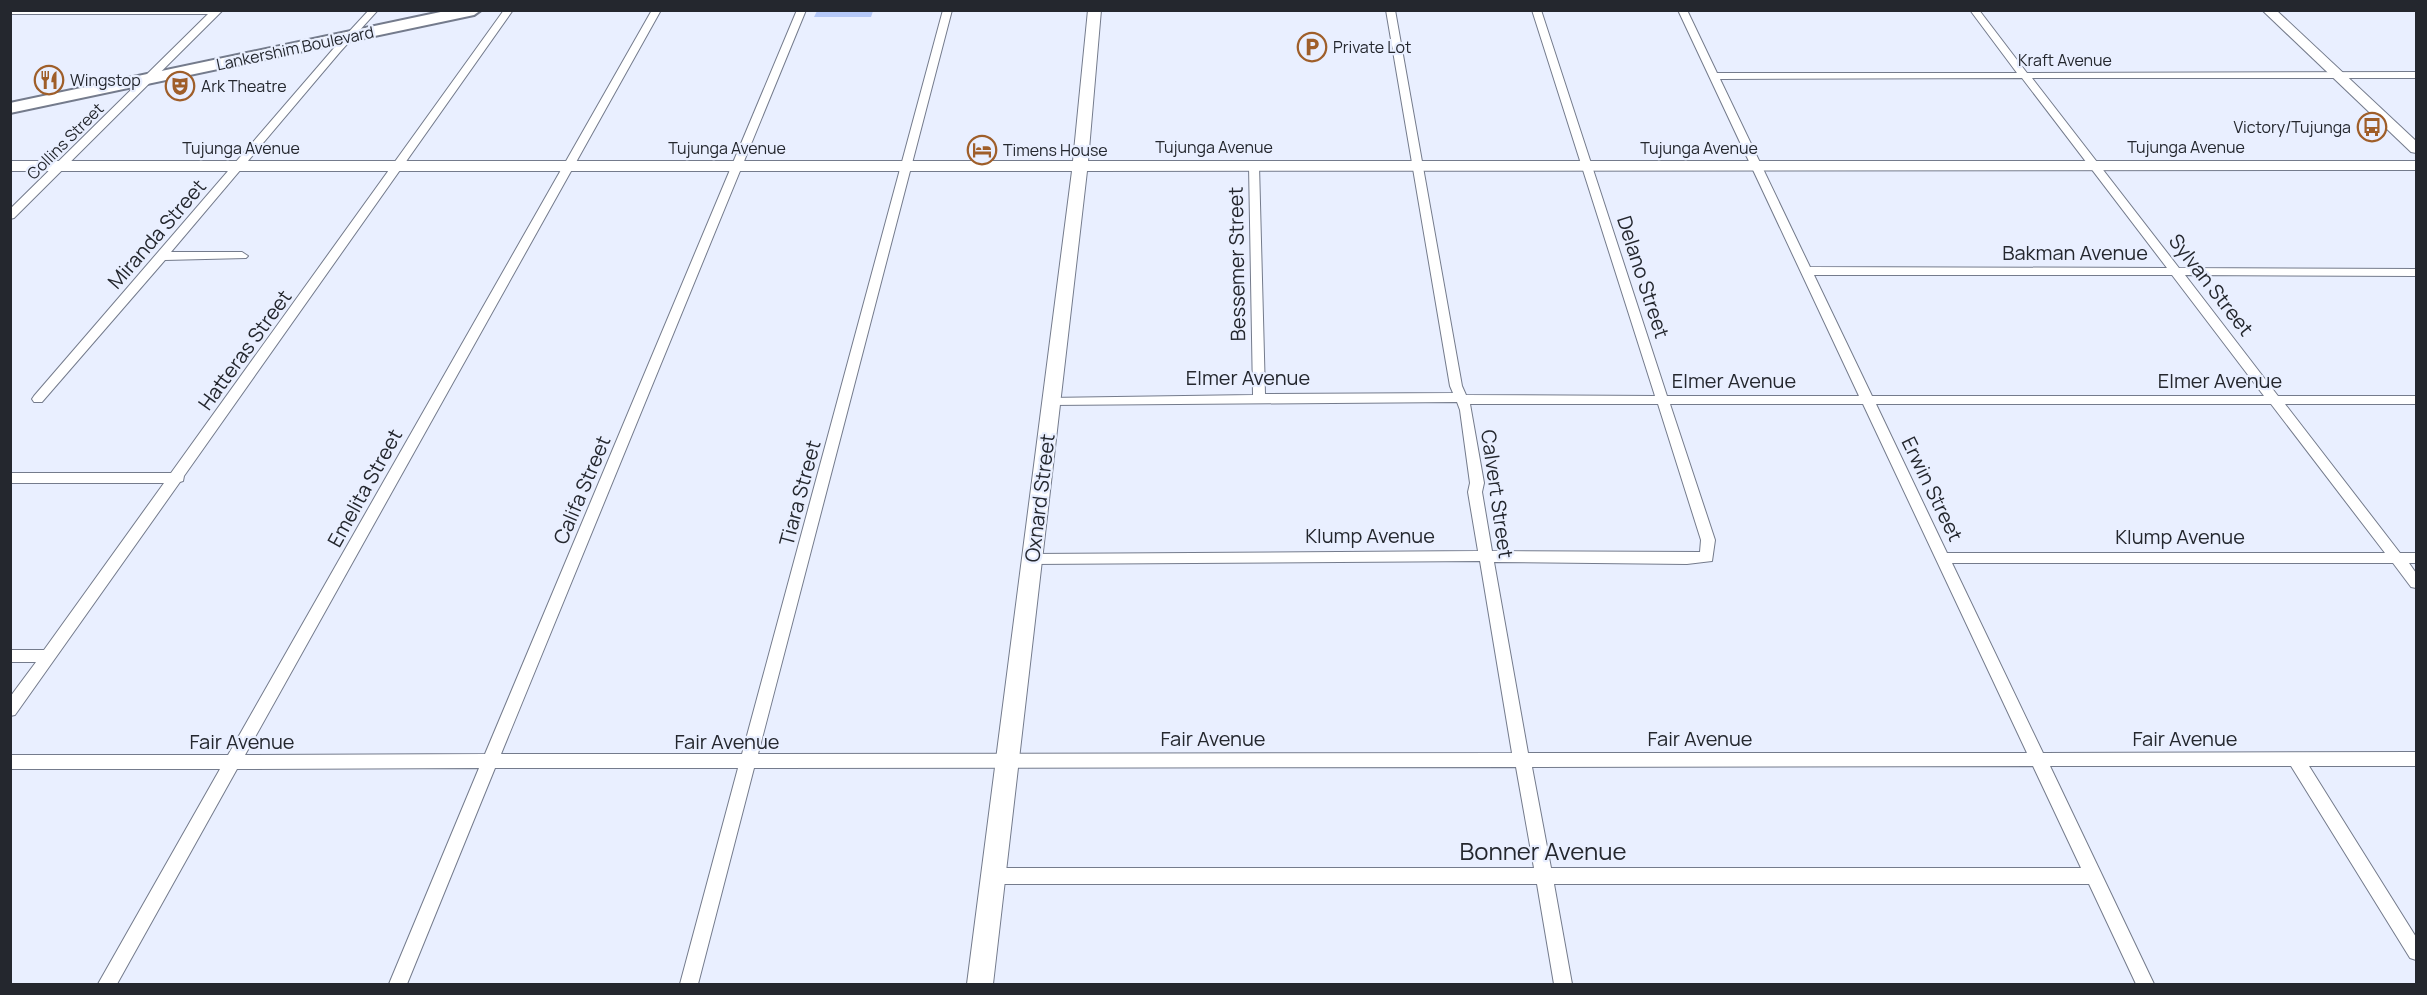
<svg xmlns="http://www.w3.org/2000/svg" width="2427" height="995" viewBox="0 0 2427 995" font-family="Manrope,sans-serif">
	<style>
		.green { fill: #b4c8f8 }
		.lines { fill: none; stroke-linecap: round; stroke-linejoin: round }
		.street-casing { stroke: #747b8c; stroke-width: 2 }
		.secondary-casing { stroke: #747b8c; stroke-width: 2 }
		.primary-casing { stroke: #747b8c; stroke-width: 4 }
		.street { fill: #fff; fill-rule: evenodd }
		.secondary { fill: #fff; fill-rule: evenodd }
		.primary { fill: #fff; fill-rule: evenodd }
		.labels { text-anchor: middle; stroke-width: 4.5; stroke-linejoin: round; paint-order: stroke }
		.far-poi-label { font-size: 16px; fill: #24272e; stroke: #e9efff; text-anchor: start }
		.far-street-label { font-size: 16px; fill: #24272e; stroke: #e9efff }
		.street-label { font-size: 20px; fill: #24272e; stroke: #e9efff }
		.near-street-label { font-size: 24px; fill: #24272e; stroke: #e9efff }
	</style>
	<rect width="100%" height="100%" fill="#e9efff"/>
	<path class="green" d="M817,11V10L873,11L871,17H814Z"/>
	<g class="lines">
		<g class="street-casing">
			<g id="street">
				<path d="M10,10H221L222,11L14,218L10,219V209L208,14H10Z"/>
				<path d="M369,10H378L340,52L171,252H242L248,256L246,258L165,260L42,402H34L32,399L34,396L334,48Z"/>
				<path d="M504,10H513L184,476L183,481L180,482L15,715L10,716V697L36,662H10V650H44L164,483H10V473H171Z"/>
				<path d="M652,10H661L245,755L485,754L797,10H806L501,754H742L943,10H952L758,754L1512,753L1480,561L1032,564L1027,563L1025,559L1027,555L1032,554L1478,551L1468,492L1470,483L1460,410L1457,402L1051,405L1047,404L1045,401L1047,398L1253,395L1249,165L1254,162L1259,165L1265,394L1453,393L1450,386L1386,10H1395L1462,386L1466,395L1655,396L1532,10H1541L1667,396H1859L1678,10H1687L1717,73H2017L1970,10H1979L2027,73L2416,72V78H2032L2179,268L2416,269V276L2185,275L2278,396H2416V404H2285L2400,553H2416V563H2409L2416,573V588L2411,587L2393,563H1952L2043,753L2416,752V766H2309L2416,937V960L2410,958L2291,766H2050L2154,984H2136L2089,884H1554L1572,984H1554L1537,884H993L987,882L985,876L987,870L993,868H1534L1516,767L754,768L698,984H680L738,768H495L407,984H389L479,768L237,769L117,984H98L220,769H10V755H228ZM2022,78L2167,268L1810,267L1720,79ZM1814,275H2172L2264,396H1872ZM1470,404H1658L1701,540L1700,552L1492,551L1482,492L1484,483ZM1670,404H1863L2027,753H1528L1494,562L1687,564L1712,561L1715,540ZM1876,404H2271L2385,553H1947ZM2033,766L2081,868H1551L1532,767Z"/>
			</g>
		</g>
		<g class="secondary-casing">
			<g id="secondary">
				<path d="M1088,10H1101L1088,161H2416V170L1087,171L993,984H967L1072,171H10V161H1073Z"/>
				<path d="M2262,10H2276L2416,141V153L2411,152Z"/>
			</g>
		</g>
		<g class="primary-casing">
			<path id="primary" d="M450,10H481L474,15L10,113V103Z"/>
		</g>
		<use href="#street" class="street"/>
		<use href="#secondary" class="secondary"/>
		<use href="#primary" class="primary"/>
	</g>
	<defs>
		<g id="parking-ring" transform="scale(1.5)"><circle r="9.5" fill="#e9efff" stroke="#9f5e29" stroke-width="1.5"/><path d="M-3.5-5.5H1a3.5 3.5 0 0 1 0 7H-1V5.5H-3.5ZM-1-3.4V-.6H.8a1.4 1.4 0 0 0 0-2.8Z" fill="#9f5e29"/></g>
		<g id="restaurant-ring" transform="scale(1.5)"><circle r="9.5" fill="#e9efff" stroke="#9f5e29" stroke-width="1.5"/><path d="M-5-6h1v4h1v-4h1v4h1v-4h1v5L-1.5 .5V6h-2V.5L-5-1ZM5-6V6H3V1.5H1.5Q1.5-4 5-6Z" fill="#9f5e29"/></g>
		<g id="theatre-ring" transform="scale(1.5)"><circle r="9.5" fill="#e9efff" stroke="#9f5e29" stroke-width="1.5"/><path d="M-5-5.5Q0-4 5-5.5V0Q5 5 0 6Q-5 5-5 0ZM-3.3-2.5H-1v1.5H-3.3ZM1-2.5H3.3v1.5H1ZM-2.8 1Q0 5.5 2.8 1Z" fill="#9f5e29"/></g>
		<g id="bus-ring" transform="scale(1.5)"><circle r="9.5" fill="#e9efff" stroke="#9f5e29" stroke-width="1.5"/><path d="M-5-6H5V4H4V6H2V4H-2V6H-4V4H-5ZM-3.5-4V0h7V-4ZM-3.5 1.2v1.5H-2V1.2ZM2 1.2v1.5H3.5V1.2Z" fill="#9f5e29"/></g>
		<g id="hotel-ring" transform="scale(1.5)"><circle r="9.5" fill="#e9efff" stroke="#9f5e29" stroke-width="1.5"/><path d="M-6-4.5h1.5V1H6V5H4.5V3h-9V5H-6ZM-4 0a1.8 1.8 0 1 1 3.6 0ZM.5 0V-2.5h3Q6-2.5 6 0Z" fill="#9f5e29"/></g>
	</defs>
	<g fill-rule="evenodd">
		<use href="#parking-ring" x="1312" y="47"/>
		<use href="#restaurant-ring" x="49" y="80"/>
		<use href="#theatre-ring" x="180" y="86"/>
		<use href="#bus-ring" x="2372" y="127"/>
		<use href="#hotel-ring" x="982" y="150"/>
	</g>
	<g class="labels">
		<g class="far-poi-label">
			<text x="1333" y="53">Private Lot</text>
			<text x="70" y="86">Wingstop</text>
			<text x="201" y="92">Ark Theatre</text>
			<text x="2351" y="133" text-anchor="end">Victory/Tujunga</text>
			<text x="1003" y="156">Timens House</text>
		</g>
		<g class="far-street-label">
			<text transform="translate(295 48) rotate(-12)" y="6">Lankershim Boulevard</text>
			<text x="2065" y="66">Kraft Avenue</text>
			<text transform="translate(65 141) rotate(-45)" y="6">Collins Street</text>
			<text x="1214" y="153">Tujunga Avenue</text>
			<text x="2186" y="153">Tujunga Avenue</text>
			<text x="241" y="154">Tujunga Avenue</text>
			<text x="727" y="154">Tujunga Avenue</text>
			<text x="1699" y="154">Tujunga Avenue</text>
		</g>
		<g class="street-label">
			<text transform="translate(157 234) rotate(-49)" y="7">Miranda Street</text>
			<text x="2075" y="260">Bakman Avenue</text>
			<text transform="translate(1237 264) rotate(-91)" y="7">Bessemer Street</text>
			<text transform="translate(1643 277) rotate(72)" y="7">Delano Street</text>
			<text transform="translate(2211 285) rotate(52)" y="7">Sylvan Street</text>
			<text transform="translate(245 350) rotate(-54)" y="7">Hatteras Street</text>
			<text x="1248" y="385">Elmer Avenue</text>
			<text x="1734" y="388">Elmer Avenue</text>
			<text x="2220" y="388">Elmer Avenue</text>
			<text transform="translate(365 488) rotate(-61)" y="7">Emelita Street</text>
			<text transform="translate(1932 489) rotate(64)" y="7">Erwin Street</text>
			<text transform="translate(582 490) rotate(-67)" y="7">Califa Street</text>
			<text transform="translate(800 493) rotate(-75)" y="7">Tiara Street</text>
			<text transform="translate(1497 494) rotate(82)" y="7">Calvert Street</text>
			<text transform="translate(1040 498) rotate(-83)" y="7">Oxnard Street</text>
			<text x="1370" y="543">Klump Avenue</text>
			<text x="2180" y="544">Klump Avenue</text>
			<text x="1213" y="746">Fair Avenue</text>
			<text x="1700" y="746">Fair Avenue</text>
			<text x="2185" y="746">Fair Avenue</text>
			<text x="242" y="749">Fair Avenue</text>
			<text x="727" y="749">Fair Avenue</text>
		</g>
		<g class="near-street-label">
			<text x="1543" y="860">Bonner Avenue</text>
		</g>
	</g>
	<rect width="2427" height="995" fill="none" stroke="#24272e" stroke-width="24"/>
</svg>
